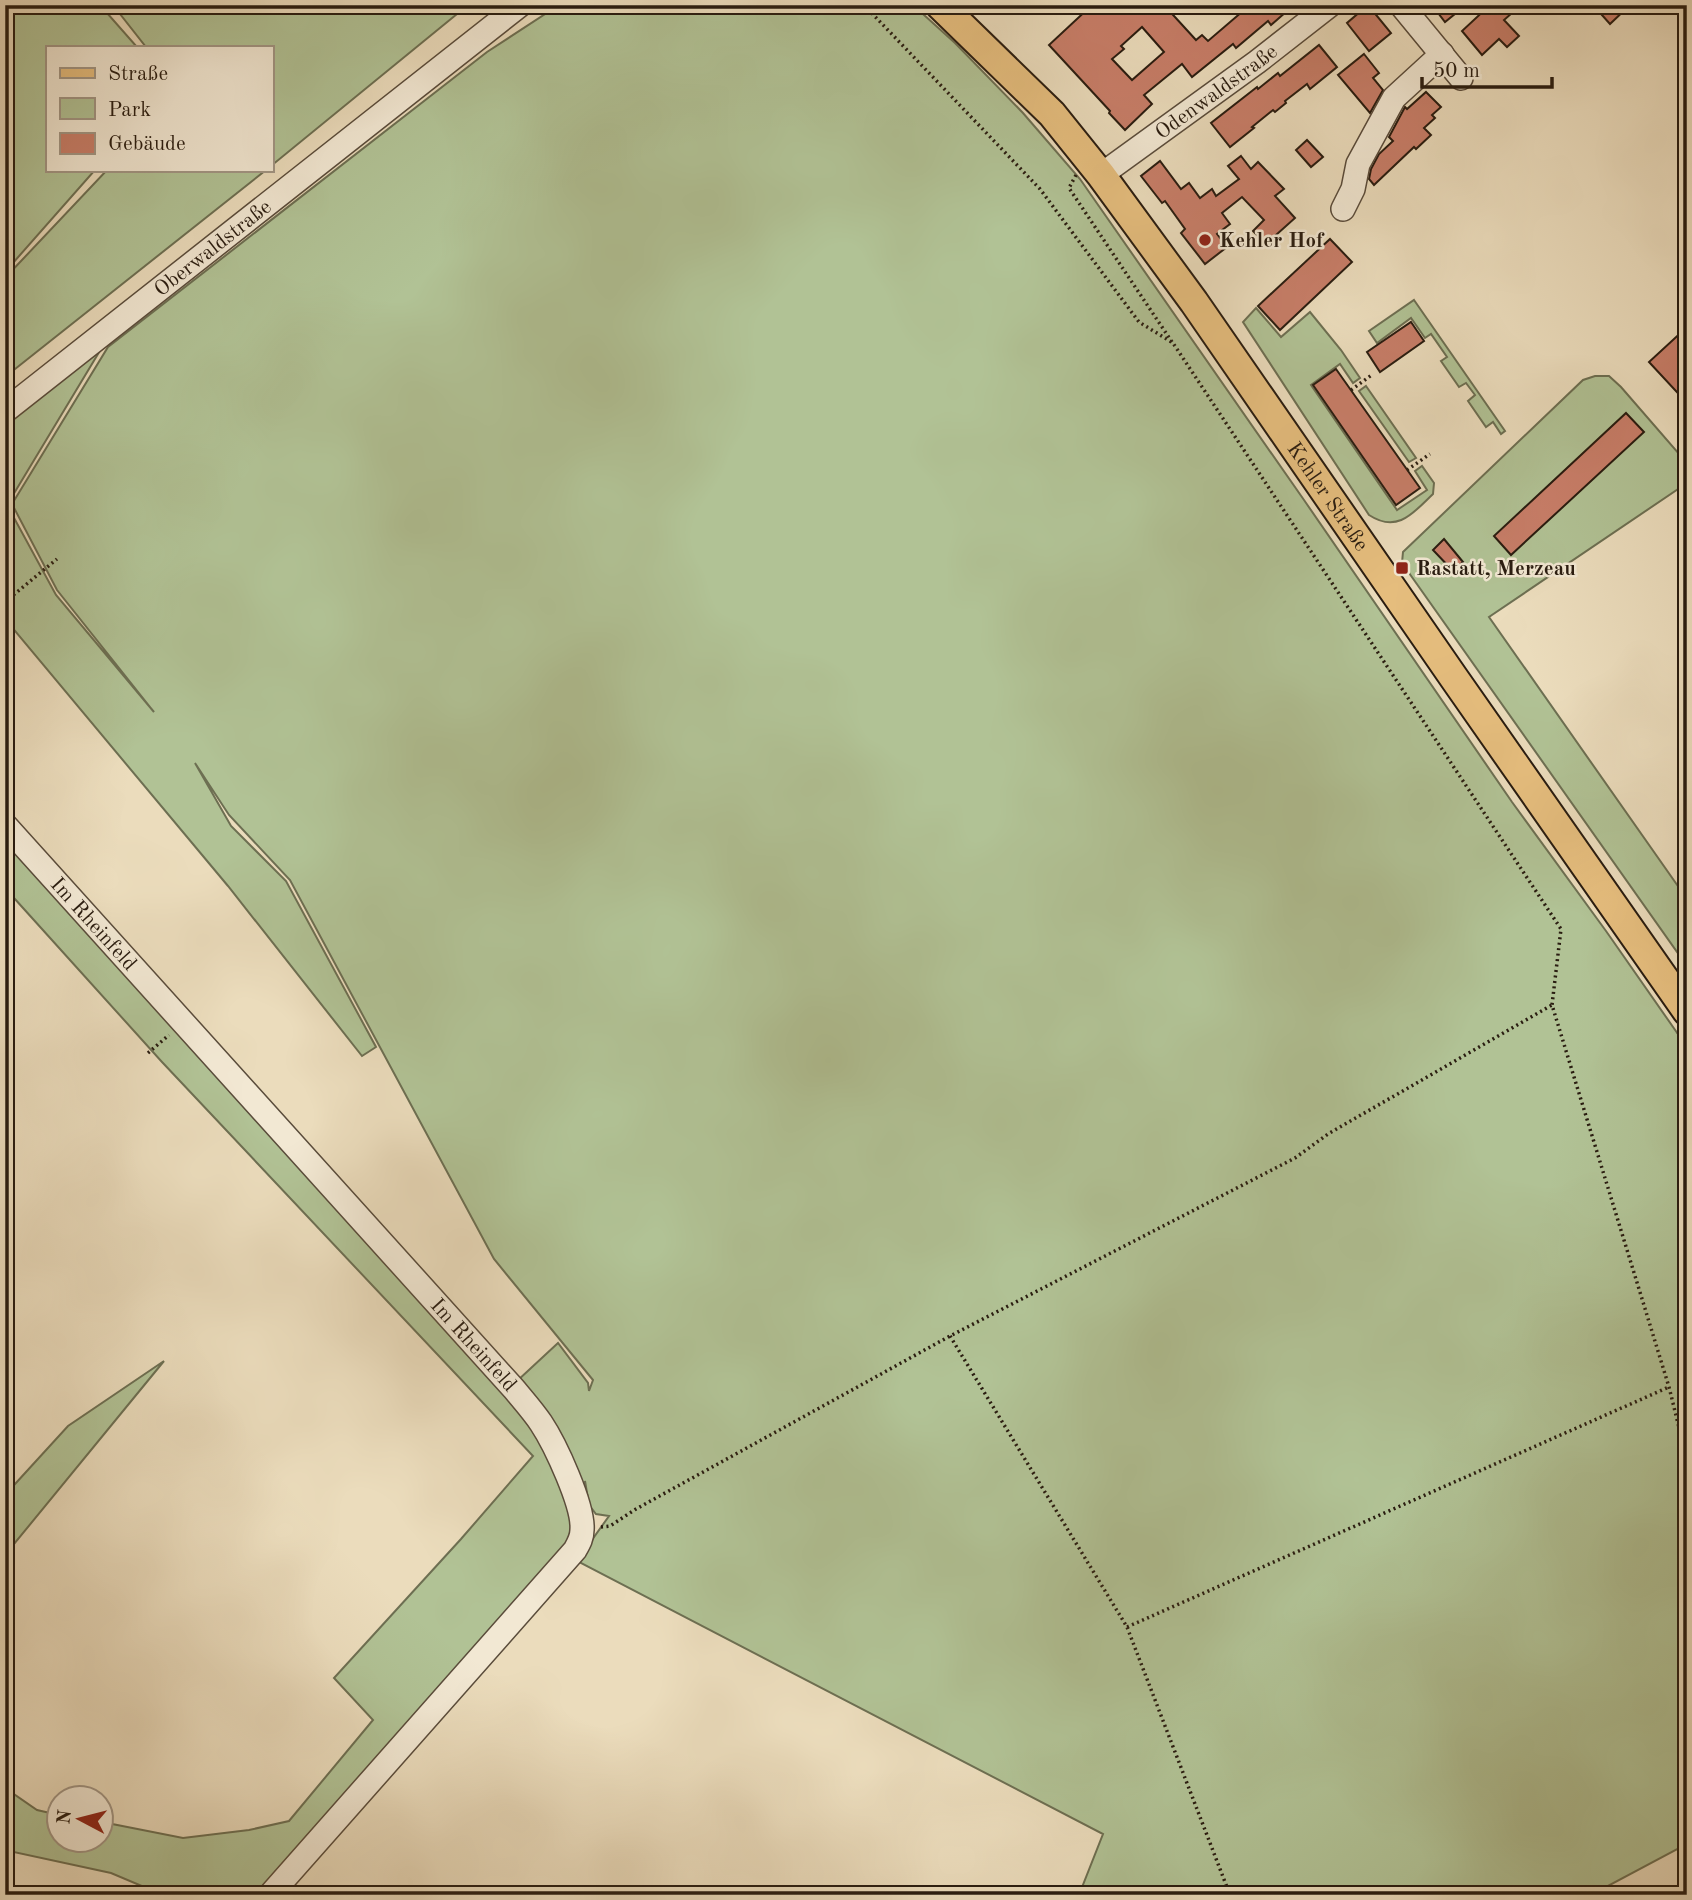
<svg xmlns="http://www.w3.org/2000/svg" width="1692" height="1900" viewBox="0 0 1692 1900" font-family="'Old Standard TT',serif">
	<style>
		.green { fill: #b1c295; stroke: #6d6f52; stroke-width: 2 }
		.building { fill: #c87e69; stroke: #291c10; stroke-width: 2; fill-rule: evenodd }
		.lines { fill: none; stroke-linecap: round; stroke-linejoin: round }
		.minor-casing { stroke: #5a4c3b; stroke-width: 26 }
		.major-casing { stroke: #291c10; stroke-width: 32 }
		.path { stroke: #291c10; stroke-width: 3.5; stroke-dasharray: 2 3.5; stroke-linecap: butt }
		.minor { stroke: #f2e8d3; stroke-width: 23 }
		.major { stroke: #e6be7e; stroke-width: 28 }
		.poi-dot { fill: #8f2418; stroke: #f2e8d3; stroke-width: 2.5 }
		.labels { text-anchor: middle; stroke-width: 5; stroke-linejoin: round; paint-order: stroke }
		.street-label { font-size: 21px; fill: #291c10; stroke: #f2e8d3 }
		.poi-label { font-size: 21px; font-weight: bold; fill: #291c10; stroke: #f2e8d3; text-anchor: start }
	</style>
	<rect width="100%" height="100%" fill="#ebdcbc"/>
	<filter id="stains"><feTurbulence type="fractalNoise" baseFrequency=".00286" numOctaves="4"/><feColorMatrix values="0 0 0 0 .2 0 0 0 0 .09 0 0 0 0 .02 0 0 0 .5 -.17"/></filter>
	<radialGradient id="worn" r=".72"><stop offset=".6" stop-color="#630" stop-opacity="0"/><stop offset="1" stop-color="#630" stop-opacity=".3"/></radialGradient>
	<g class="green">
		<path d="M5,5H100L137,47H47V170H95L5,272Z"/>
		<path d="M113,5H468L271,166V47H146Z"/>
		<path d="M559,5H913L955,43L1023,113L1080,179L1304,500L1512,802L1606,931L1687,1047V1844L1591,1895H1079L1103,1834L577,1561L609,1516L596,1514L589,1505L585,1481L584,1497L572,1537L261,1895H163L111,1873L14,1852L5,1860V1788L37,1810L59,1815L60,1840H102V1822L183,1838L249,1830L289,1821L373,1720L334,1678L461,1539L533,1456L162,1062L5,888V835L504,1393L558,1343L588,1383L589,1391L593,1380L494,1259L290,880L229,815L195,763L231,826L286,881L376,1047L362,1056L228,886L5,619V425L101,349L7,505L56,595L154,712L57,590L12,504L108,347L487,52Z"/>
		<path d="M107,170H266L5,377V278Z"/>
		<path d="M1414,300L1505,431L1501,434L1493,422L1486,427L1468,401L1475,395L1466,383L1459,387L1441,361L1447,357L1431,334L1425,338L1411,318L1377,343L1369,331Z"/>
		<path d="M1256,308L1281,337L1310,312L1341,350L1360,378L1353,383L1340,364L1311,385L1397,510L1427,490L1415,471L1422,466L1434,483L1433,494C1414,512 1398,534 1369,515L1243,322Z"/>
		<path d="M1595,376H1609L1621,387L1687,463V483L1489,617L1687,899V966L1402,563L1403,552L1583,380Z"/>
		<path d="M1366,386L1416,458L1409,462L1359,391Z"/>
		<path d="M164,1361L5,1555V1495L68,1426Z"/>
	</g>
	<g class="building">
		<path d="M1092,5H1164L1196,40L1202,35L1208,41L1250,5H1294L1271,25L1268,21L1236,48L1233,44L1192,77L1182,64L1144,95L1152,104L1125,130L1109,113L1110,111L1049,45ZM1142,27L1164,52L1132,80L1112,59L1124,49L1121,46Z"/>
		<path d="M1368,5L1391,33L1369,51L1347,23Z"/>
		<path d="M1432,5H1466L1445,22Z"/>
		<path d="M1490,5H1521L1504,20L1519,36L1507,47L1499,39L1482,55L1462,31Z"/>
		<path d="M1593,5H1630L1610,24Z"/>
		<path d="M1319,45L1337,67L1310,89L1307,84L1285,101L1286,103L1275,112L1273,110L1252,127L1254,128L1230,147L1211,123L1257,87L1258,89L1278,73L1280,76Z"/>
		<path d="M1364,54L1379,73L1373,78L1383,90L1370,113L1338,75Z"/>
		<path d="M1426,92L1441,107L1432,115L1435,118L1424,128L1431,135L1416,149L1414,147L1374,185L1369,179L1371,169L1379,154L1393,141L1389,137L1405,107L1407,109Z"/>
		<path d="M1307,140L1323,157L1311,167L1296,150Z"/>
		<path d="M1241,156L1251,169L1258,162L1284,189L1275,196L1295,218L1266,244L1253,231L1264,220L1242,197L1222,213L1230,224L1217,234L1227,247L1205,264L1181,233L1185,229L1165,201L1162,203L1141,176L1160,161L1181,189L1189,183L1200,198L1212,189L1216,196L1239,179L1228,166Z"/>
		<path d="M1330,239L1352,262L1280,330L1258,306Z"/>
		<path d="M1411,322L1424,341L1380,372L1367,352Z"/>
		<path d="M1687,327V403L1649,362Z"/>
		<path d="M1336,369L1420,488L1396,505L1313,385Z"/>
		<path d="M1626,413L1644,432L1511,555L1494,536Z"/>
		<path d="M1444,539L1463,562L1453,571L1433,550Z"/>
	</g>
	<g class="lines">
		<g class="minor-casing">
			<g id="minor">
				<path d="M1401,5L1461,78"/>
				<path id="s1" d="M1101,175L1257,62L1330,5"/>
				<path d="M1343,209L1353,189L1358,164L1394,98L1442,54"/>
				<path id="s2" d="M5,411L520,5"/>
				<path id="s3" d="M5,825L514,1389C523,1400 533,1411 541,1423C555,1444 584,1506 582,1530C582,1538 579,1543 575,1550L270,1895"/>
			</g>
		</g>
		<g class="major-casing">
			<g id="major">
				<path id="s4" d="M940,5L1052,114L1101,175L1194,302L1454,678L1687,1011"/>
			</g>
		</g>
		<g class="path">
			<path d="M864,5L1040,189L1139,322L1173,343L1561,929L1552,1005L1669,1387L1687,1460"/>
			<path d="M1076,175L1069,188L1172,342"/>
			<path d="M1351,390L1373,374"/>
			<path d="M1407,470L1430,454"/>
			<path d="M5,602L57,559"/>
			<path d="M1678,1032L1687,1044"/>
			<path d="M148,1053L169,1035"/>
			<path d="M950,1336L1127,1627L1230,1895"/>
			<path d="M601,1527L610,1526L636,1509L950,1336L1295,1158L1328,1134L1552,1005"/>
			<path d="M1127,1627L1669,1387"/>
		</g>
		<use href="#minor" class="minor"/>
		<use href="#major" class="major"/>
	</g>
	<g class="poi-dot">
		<circle cx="1205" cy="240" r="7"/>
		<rect x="1395" y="561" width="14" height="14" rx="3.5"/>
	</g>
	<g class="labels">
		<g class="street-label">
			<text dy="7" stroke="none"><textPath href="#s1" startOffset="142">Odenwaldstraße</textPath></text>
			<text dy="7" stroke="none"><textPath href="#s2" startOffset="264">Oberwaldstraße</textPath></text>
			<text dy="7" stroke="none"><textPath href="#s4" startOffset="628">Kehler Straße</textPath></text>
			<text dy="7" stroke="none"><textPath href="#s3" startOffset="133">Im Rheinfeld</textPath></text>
			<text dy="7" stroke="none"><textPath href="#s3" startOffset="700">Im Rheinfeld</textPath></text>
		</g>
		<g class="poi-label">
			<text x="1219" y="247">Kehler Hof</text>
			<text x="1416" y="575">Rastatt, Merzeau</text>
		</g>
	</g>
	<rect width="1692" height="1900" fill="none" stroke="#ebdcbc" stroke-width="28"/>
	<rect x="7" y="7" width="1678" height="1886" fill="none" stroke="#291c10" stroke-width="3.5"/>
	<rect x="14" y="14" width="1664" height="1872" fill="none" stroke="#291c10" stroke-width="2"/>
	<rect x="46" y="46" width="228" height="126" fill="#f2e8d3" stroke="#a29685" stroke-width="2"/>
	<rect x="60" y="68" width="35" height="10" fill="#e6be7e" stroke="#a29685" stroke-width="2"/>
	<text x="108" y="80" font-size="21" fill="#291c10">Straße</text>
	<rect x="60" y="98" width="35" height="21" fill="#b1c295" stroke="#a29685" stroke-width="2"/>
	<text x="108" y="116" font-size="21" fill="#291c10">Park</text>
	<rect x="60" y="133" width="35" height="21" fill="#c87e69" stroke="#a29685" stroke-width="2"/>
	<text x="108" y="150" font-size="21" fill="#291c10">Gebäude</text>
	<g transform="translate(80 1819) rotate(277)"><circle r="33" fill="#f2e8d3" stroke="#a29685" stroke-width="2"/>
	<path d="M0-5L12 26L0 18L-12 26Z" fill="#8f2418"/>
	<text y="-10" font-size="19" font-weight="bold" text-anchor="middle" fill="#291c10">N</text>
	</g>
	<path d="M1422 77v10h130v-10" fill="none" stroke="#291c10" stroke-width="3.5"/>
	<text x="1433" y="77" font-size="21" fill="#291c10" stroke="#f2e8d3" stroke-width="5" paint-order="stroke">50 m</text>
	<rect width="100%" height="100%" filter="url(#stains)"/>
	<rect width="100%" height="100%" fill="url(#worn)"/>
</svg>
